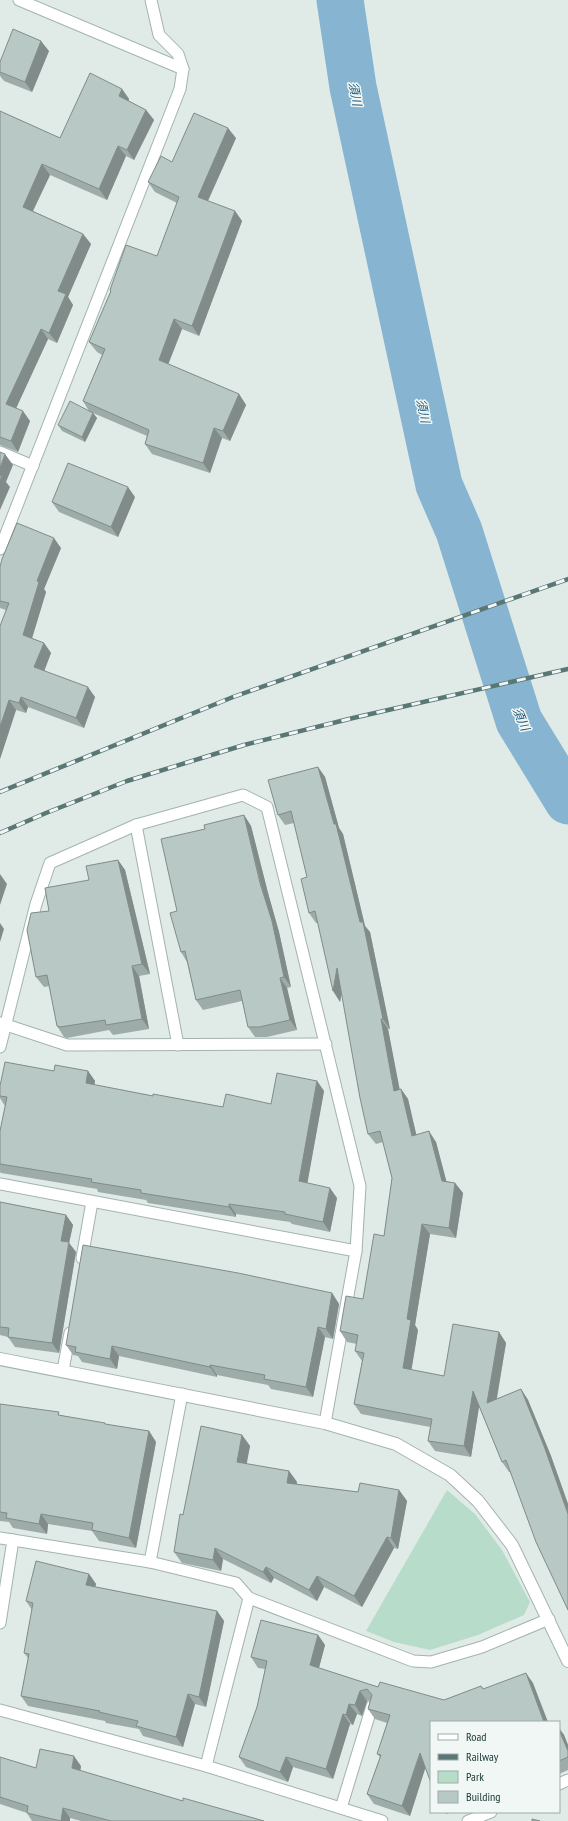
<svg xmlns="http://www.w3.org/2000/svg" width="568" height="1821" viewBox="0 0 568 1821" font-family="'PT Sans Narrow','Noto Sans JP',sans-serif">
	<style>
		.green { fill: #b8dcca }
		.lines { fill: none; stroke-linecap: round; stroke-linejoin: round }
		.river { stroke: #87b5d1; stroke-width: 47 }
		.service-casing { stroke: #a3b3b0; stroke-width: 13 }
		.minor-casing { stroke: #a3b3b0; stroke-width: 14 }
		.service { stroke: #fff; stroke-width: 11 }
		.minor { stroke: #fff; stroke-width: 12 }
		.rail-casing { stroke: #5b7775; stroke-width: 4.5 }
		.rail { stroke: #f0f7f5; stroke-width: 3; stroke-dasharray: 9; stroke-linecap: butt }
		.wall { fill: #9eaca9 }
		.shaded-wall { fill: #818c8a }
		.building { fill: #b8c8c5; stroke: #818c8a }
		.labels { text-anchor: middle; stroke-width: 3; stroke-linejoin: round; paint-order: stroke }
		.water-label { font-size: 12px; font-style: italic; fill: #1a5477; stroke: #f0f7f5 }
	</style>
	<rect width="100%" height="100%" fill="#e0ebe8"/>
	<path class="green" d="M447,1490L475,1514L502,1550L530,1602L524,1615L478,1635L430,1650L394,1642L366,1631Z"/>
	<g class="lines">
		<path class="river" d="M340,0L353,87L439,485L459,531L519,721L568,801"/>
		<g class="service-casing">
			<g id="service">
				<path d="M19,0L183,69"/>
				<path d="M0,452L33,466"/>
				<path d="M0,549L180,89L183,69L178,54L159,35L151,0"/>
				<path d="M136,825L178,1045"/>
				<path d="M0,1023L67,1045L326,1044"/>
				<path d="M0,1047L36,904L50,863L136,825L243,795L267,807L360,1186L356,1251L325,1423"/>
				<path d="M0,1184L356,1251"/>
				<path d="M82,1258L92,1202"/>
				<path d="M63,1370L70,1333"/>
				<path d="M0,1538L150,1562L236,1583L249,1598L413,1661L431,1662L482,1647L549,1619"/>
				<path d="M150,1562L182,1394"/>
				<path d="M0,1623L13,1540"/>
				<path d="M0,1710L206,1766L382,1821"/>
				<path d="M206,1766L249,1598"/>
				<path d="M559,1784L568,1780"/>
				<path d="M341,1808L372,1706"/>
				<path d="M468,1821L491,1812"/>
			</g>
		</g>
		<g class="minor-casing">
			<path id="minor" d="M0,1359L325,1423L396,1444L450,1475L478,1501L512,1545L568,1661"/>
		</g>
		<use href="#service" class="service"/>
		<use href="#minor" class="minor"/>
		<g class="rail-casing">
			<g id="rail">
				<path d="M0,792L233,697L568,579"/>
				<path d="M0,833L46,813L127,781L244,745L353,718L568,669"/>
			</g>
		</g>
		<use href="#rail" class="rail"/>
	</g>
	<g class="wall">
		<path d="M49,51L32,92L4,81L0,76V62Z"/>
		<path d="M122,89L129,99V101L146,110L154,120L134,160L126,156L107,200L50,175L33,211L83,234L91,244L68,297L73,305L57,343L48,339L16,408L30,421L18,452L0,445V111L60,138Z"/>
		<path d="M236,138L208,201L235,211L242,221L199,336L182,329L168,364L239,394L246,405L230,441L222,438L210,473L152,454L145,444L147,436L93,413L97,418L85,442L62,431L58,425L89,411L83,401L102,355L97,352L89,342L111,291L110,290L157,256L177,203L155,192L148,182L172,162Z"/>
		<path d="M135,497L118,537L59,512L52,502Z"/>
		<path d="M61,548L44,589L46,592L32,638L44,643L51,653L44,670L95,697L84,728L28,707L26,713L16,710L0,759V626L6,610L0,608V567Z"/>
		<path d="M318,767L325,777L339,828L343,834L365,926L370,932L390,1029H388L399,1089H401L408,1099L416,1135L436,1142L446,1181L455,1183L463,1193L456,1238L430,1234L415,1325L418,1330L411,1370L444,1376L499,1332L506,1343L497,1399L521,1389L528,1400L551,1456L568,1504V1610L510,1472H509L502,1462L479,1406L471,1457L435,1451L428,1441L430,1427L361,1414L354,1404L362,1361L355,1351L357,1344L347,1342L340,1331L363,1299L384,1236L392,1178L383,1142L376,1144L368,1134L342,993L340,1002L318,923H316L309,913L307,877L294,823L285,825L278,815Z"/>
		<path d="M244,815L251,826L268,893L279,932L291,987L287,988L297,1030L267,1037H255L248,1027L242,1001L203,1010L196,1000L187,962L181,952L177,911L205,829Z"/>
		<path d="M118,860L125,870L150,974L139,976L149,1029L113,1035L109,1030L67,1038L64,1037L57,1026L50,986L44,987L36,977L49,911L89,880Z"/>
		<path d="M54,1071H88L95,1081L94,1085L153,1096L223,1107L271,1104L317,1081L324,1091L307,1183L337,1198L330,1232L292,1224L290,1222L236,1214V1217L148,1203L146,1200L98,1192L97,1189L1,1173L0,1172V1131L5,1106L0,1098V1086Z"/>
		<path d="M0,1202L66,1215L73,1225L69,1243L76,1252L59,1353L15,1347L8,1337L0,1335Z"/>
		<path d="M332,1293L339,1304L333,1339L325,1337L313,1397L271,1389L268,1385L217,1375V1377L119,1356L117,1369L82,1362L78,1356L73,1355L66,1345Z"/>
		<path d="M0,1404L60,1415L107,1425L149,1431L156,1442L136,1548L99,1541L92,1531L48,1524L47,1534L13,1528L9,1522L0,1521Z"/>
		<path d="M242,1435L250,1446L246,1464L289,1471L297,1482L296,1484L358,1492L399,1490L407,1501L398,1549L394,1548L362,1607L324,1587L317,1601L274,1578L271,1583L223,1559L221,1571L182,1563L174,1552L183,1515Z"/>
		<path d="M89,1574L96,1584L95,1587L217,1611L224,1621L206,1707L195,1704L183,1747L143,1736L139,1729L106,1723L105,1721L28,1706L21,1696L28,1658L24,1653L32,1610L26,1601Z"/>
		<path d="M318,1635L325,1645L319,1668L378,1687L444,1700L481,1686L484,1689L533,1683L425,1768L410,1816L374,1804L367,1794L380,1757L377,1754L387,1723L375,1719L368,1709L370,1700L367,1701L362,1716L357,1714L353,1725L350,1724L333,1779L293,1767L288,1782L246,1767L239,1757L257,1707L265,1669L258,1668L251,1657Z"/>
		<path d="M559,1728L564,1735L568,1745V1770L559,1774Z"/>
		<path d="M0,1757L36,1768L81,1766L80,1771L183,1801L264,1821H81L70,1818V1821H32L27,1813L0,1804Z"/>
		<path d="M445,1812H452L446,1814Z"/>
	</g>
	<g class="shaded-wall">
		<path d="M41,41L49,51L32,92L25,82Z"/>
		<path d="M122,89L129,99L126,106L119,96Z"/>
		<path d="M146,110L154,120L134,160L127,150Z"/>
		<path d="M228,128L236,138L205,207L198,197Z"/>
		<path d="M118,146L126,156L107,200L99,189Z"/>
		<path d="M42,164L50,175L30,217L23,207Z"/>
		<path d="M235,211L242,221L199,336L192,326Z"/>
		<path d="M83,234L91,244L68,297L73,305L57,343L49,333L58,291Z"/>
		<path d="M174,319L182,329L166,370L159,360Z"/>
		<path d="M41,329L48,339L13,415L6,404Z"/>
		<path d="M239,394L246,405L230,441L223,431Z"/>
		<path d="M23,411L30,421L18,452L11,441Z"/>
		<path d="M93,413L97,418L85,442L82,437Z"/>
		<path d="M214,428L222,438L210,473L203,463Z"/>
		<path d="M5,454L13,465L6,482L10,487L0,510V468Z"/>
		<path d="M128,487L135,497L118,537L111,527Z"/>
		<path d="M54,538L61,548L44,589L46,592L30,645L23,635L37,581Z"/>
		<path d="M44,643L51,653L42,677L34,667Z"/>
		<path d="M88,687L95,697L84,728L76,718Z"/>
		<path d="M21,697L28,707L26,713L19,703Z"/>
		<path d="M9,700L16,710L0,759V727Z"/>
		<path d="M318,767L325,777L339,828L343,834L365,926L370,932L390,1029L383,1019L334,824Z"/>
		<path d="M244,815L251,826L268,893L279,932L291,987L284,977Z"/>
		<path d="M118,860L125,870L150,974L142,964Z"/>
		<path d="M0,874L7,884L0,905Z"/>
		<path d="M0,923L4,929L0,942Z"/>
		<path d="M132,966L139,976L149,1029L142,1019Z"/>
		<path d="M337,968L344,979L340,1002L333,991Z"/>
		<path d="M280,978L287,988L297,1030L290,1020Z"/>
		<path d="M381,1019L388,1029L402,1101L394,1091Z"/>
		<path d="M88,1071L95,1081L93,1093L86,1083Z"/>
		<path d="M317,1081L324,1091L306,1191L299,1181Z"/>
		<path d="M401,1089L408,1099L419,1146L412,1136Z"/>
		<path d="M429,1131L436,1142L449,1191L442,1181Z"/>
		<path d="M455,1183L463,1193L456,1238L449,1228Z"/>
		<path d="M330,1188L337,1198L330,1232L323,1222Z"/>
		<path d="M229,1204L236,1214V1217L229,1207Z"/>
		<path d="M66,1215L73,1225L69,1243L76,1252L59,1353L52,1343L61,1241Z"/>
		<path d="M422,1224L430,1234L415,1325L418,1330L410,1379L403,1368L407,1319Z"/>
		<path d="M332,1293L339,1304L333,1339L326,1329Z"/>
		<path d="M318,1327L325,1337L313,1397L306,1387Z"/>
		<path d="M499,1332L506,1343L494,1413L487,1403Z"/>
		<path d="M112,1346L119,1356L117,1369L110,1359Z"/>
		<path d="M210,1365L217,1375V1377L210,1367Z"/>
		<path d="M521,1389L528,1400L551,1456L568,1504V1514Z"/>
		<path d="M473,1391L480,1401L471,1457L464,1446Z"/>
		<path d="M149,1431L156,1442L136,1548L129,1538Z"/>
		<path d="M242,1435L250,1446L245,1473L237,1462Z"/>
		<path d="M289,1471L297,1482L295,1494L287,1483Z"/>
		<path d="M399,1490L407,1501L398,1549L391,1538Z"/>
		<path d="M41,1514L48,1524L47,1534L39,1524Z"/>
		<path d="M387,1537L394,1548L362,1607L354,1596Z"/>
		<path d="M215,1548L223,1559L221,1571L213,1560Z"/>
		<path d="M266,1567L274,1578L271,1583L263,1572Z"/>
		<path d="M89,1574L96,1584L93,1596L86,1585Z"/>
		<path d="M317,1576L324,1587L317,1601L309,1590Z"/>
		<path d="M217,1611L224,1621L206,1707L199,1697Z"/>
		<path d="M318,1635L325,1645L317,1675L310,1665Z"/>
		<path d="M526,1673L533,1683L548,1722H544Z"/>
		<path d="M360,1691L367,1701L362,1716L355,1705Z"/>
		<path d="M188,1694L195,1704L183,1747L176,1737Z"/>
		<path d="M349,1704L357,1714L353,1725L346,1715Z"/>
		<path d="M343,1714L350,1724L333,1779L326,1769Z"/>
		<path d="M559,1728L564,1735L568,1745V1751L559,1730Z"/>
		<path d="M420,1753L427,1763L410,1816L402,1806Z"/>
		<path d="M74,1756L81,1766L79,1778L72,1768Z"/>
		<path d="M286,1757L293,1767L288,1782L280,1772Z"/>
		<path d="M63,1808L70,1818V1821H61Z"/>
	</g>
	<g class="building">
		<path d="M13,29L41,41L25,82L0,72V62Z"/>
		<path d="M90,73L122,89L119,96L146,110L127,150L118,146L99,189L42,164L23,207L83,234L58,291L66,294L49,333L41,329L6,404L23,411L11,441L0,437V111L60,138Z"/>
		<path d="M194,113L228,128L198,197L235,211L192,326L174,319L159,360L239,394L223,431L214,428L203,463L145,444L149,430L83,401L105,349L89,342L111,291L110,290L126,245L157,256L179,197L148,182L161,156L172,162Z"/>
		<path d="M70,401L93,413L82,437L58,425Z"/>
		<path d="M0,452L5,454L0,468Z"/>
		<path d="M68,463L128,487L111,527L52,502Z"/>
		<path d="M0,475L2,476L0,481Z"/>
		<path d="M17,523L54,538L37,581L39,582L23,635L44,643L34,667L88,687L76,718L21,697L19,703L9,700L0,727V626L9,603L0,601V567L2,559Z"/>
		<path d="M318,767L334,824H336L360,922H363L383,1019H381L394,1091L401,1089L412,1136L429,1131L442,1181L455,1183L449,1228L422,1224L407,1319L411,1320L403,1368L444,1376L453,1324L499,1332L487,1403L521,1389L544,1446L568,1514V1610L536,1542L506,1460L502,1462L473,1391L464,1446L428,1441L432,1419L354,1404L364,1353L355,1351L358,1335L340,1331L346,1296L363,1299L374,1234L384,1236L392,1178L380,1131L368,1134L360,1098L337,968L333,991L315,911L309,913L301,879L307,877L291,811L278,815L268,780Z"/>
		<path d="M244,815L260,883L272,921L284,977L280,978L290,1020L259,1027H248L240,990L196,1000L185,951L181,952L170,913L177,911L161,839L205,829L204,825Z"/>
		<path d="M118,860L142,964L132,966L142,1019L106,1025L105,1020L60,1027L57,1026L47,975L36,977L27,930L31,913L49,911L45,888L89,880L86,866Z"/>
		<path d="M5,1062L54,1071L55,1065L88,1071L86,1083L153,1096V1094L223,1107L226,1094L271,1104L277,1073L317,1081L299,1181L330,1188L323,1222L285,1214V1212L229,1204V1207L141,1193V1190L91,1182L92,1179L0,1164V1131L7,1097L0,1096V1086Z"/>
		<path d="M0,1202L66,1215L61,1241L69,1242L52,1343L8,1337L9,1328L0,1327Z"/>
		<path d="M83,1245L238,1273L332,1293L326,1329L318,1327L306,1387L264,1379L265,1375L210,1365V1367L112,1346L110,1359L75,1352L76,1347L66,1345Z"/>
		<path d="M0,1404L59,1412L58,1415L105,1423V1424L149,1431L129,1538L92,1530L93,1523L41,1514L39,1524L6,1518L7,1513L0,1512Z"/>
		<path d="M201,1426L242,1435L237,1462L289,1471L287,1483L358,1492L360,1483L399,1490L391,1538L387,1537L354,1596L317,1576L309,1590L266,1567L263,1572L215,1548L213,1560L174,1552L180,1514L183,1515Z"/>
		<path d="M36,1561L89,1574L86,1585L217,1611L199,1697L188,1694L176,1737L136,1726L138,1721L99,1712L100,1711L21,1696L29,1654L24,1653L33,1603L26,1601Z"/>
		<path d="M261,1620L318,1635L310,1665L378,1687L380,1682L444,1700L481,1686L483,1689L526,1673L544,1722H431V1783L420,1753L402,1806L367,1794L381,1755L377,1754L390,1715L368,1709L372,1695L367,1689L360,1691L355,1705L349,1704L346,1715L343,1714L326,1769L286,1757L280,1772L239,1757L257,1707L267,1661L251,1657Z"/>
		<path d="M559,1730L568,1751V1757L559,1761Z"/>
		<path d="M40,1749L74,1756L72,1768L183,1801V1798L264,1821H111L63,1808L61,1821L27,1813L28,1806L0,1797V1757L36,1768Z"/>
		<path d="M532,1819L540,1821H532Z"/>
	</g>
	<g class="labels">
		<g class="water-label">
			<text transform="translate(355 94) rotate(79)" y="4">須川</text>
			<text transform="translate(423 411) rotate(78)" y="4">須川</text>
			<text transform="translate(521 719) rotate(66)" y="4">須川</text>
		</g>
	</g>
	<rect x="430" y="1721" width="130" height="92" fill="#f0f7f5" stroke="#9dacaa"/>
	<rect x="438" y="1734" width="20" height="6" fill="#ffffff" stroke="#9dacaa"/>
	<text x="466" y="1741" font-size="12" fill="#203b3a">Road</text>
	<rect x="438" y="1754" width="20" height="6" fill="#5b7775" stroke="#9dacaa"/>
	<text x="466" y="1761" font-size="12" fill="#203b3a">Railway</text>
	<rect x="438" y="1771" width="20" height="12" fill="#b8dcca" stroke="#9dacaa"/>
	<text x="466" y="1781" font-size="12" fill="#203b3a">Park</text>
	<rect x="438" y="1791" width="20" height="12" fill="#b8c8c5" stroke="#9dacaa"/>
	<text x="466" y="1801" font-size="12" fill="#203b3a">Building</text>
</svg>
